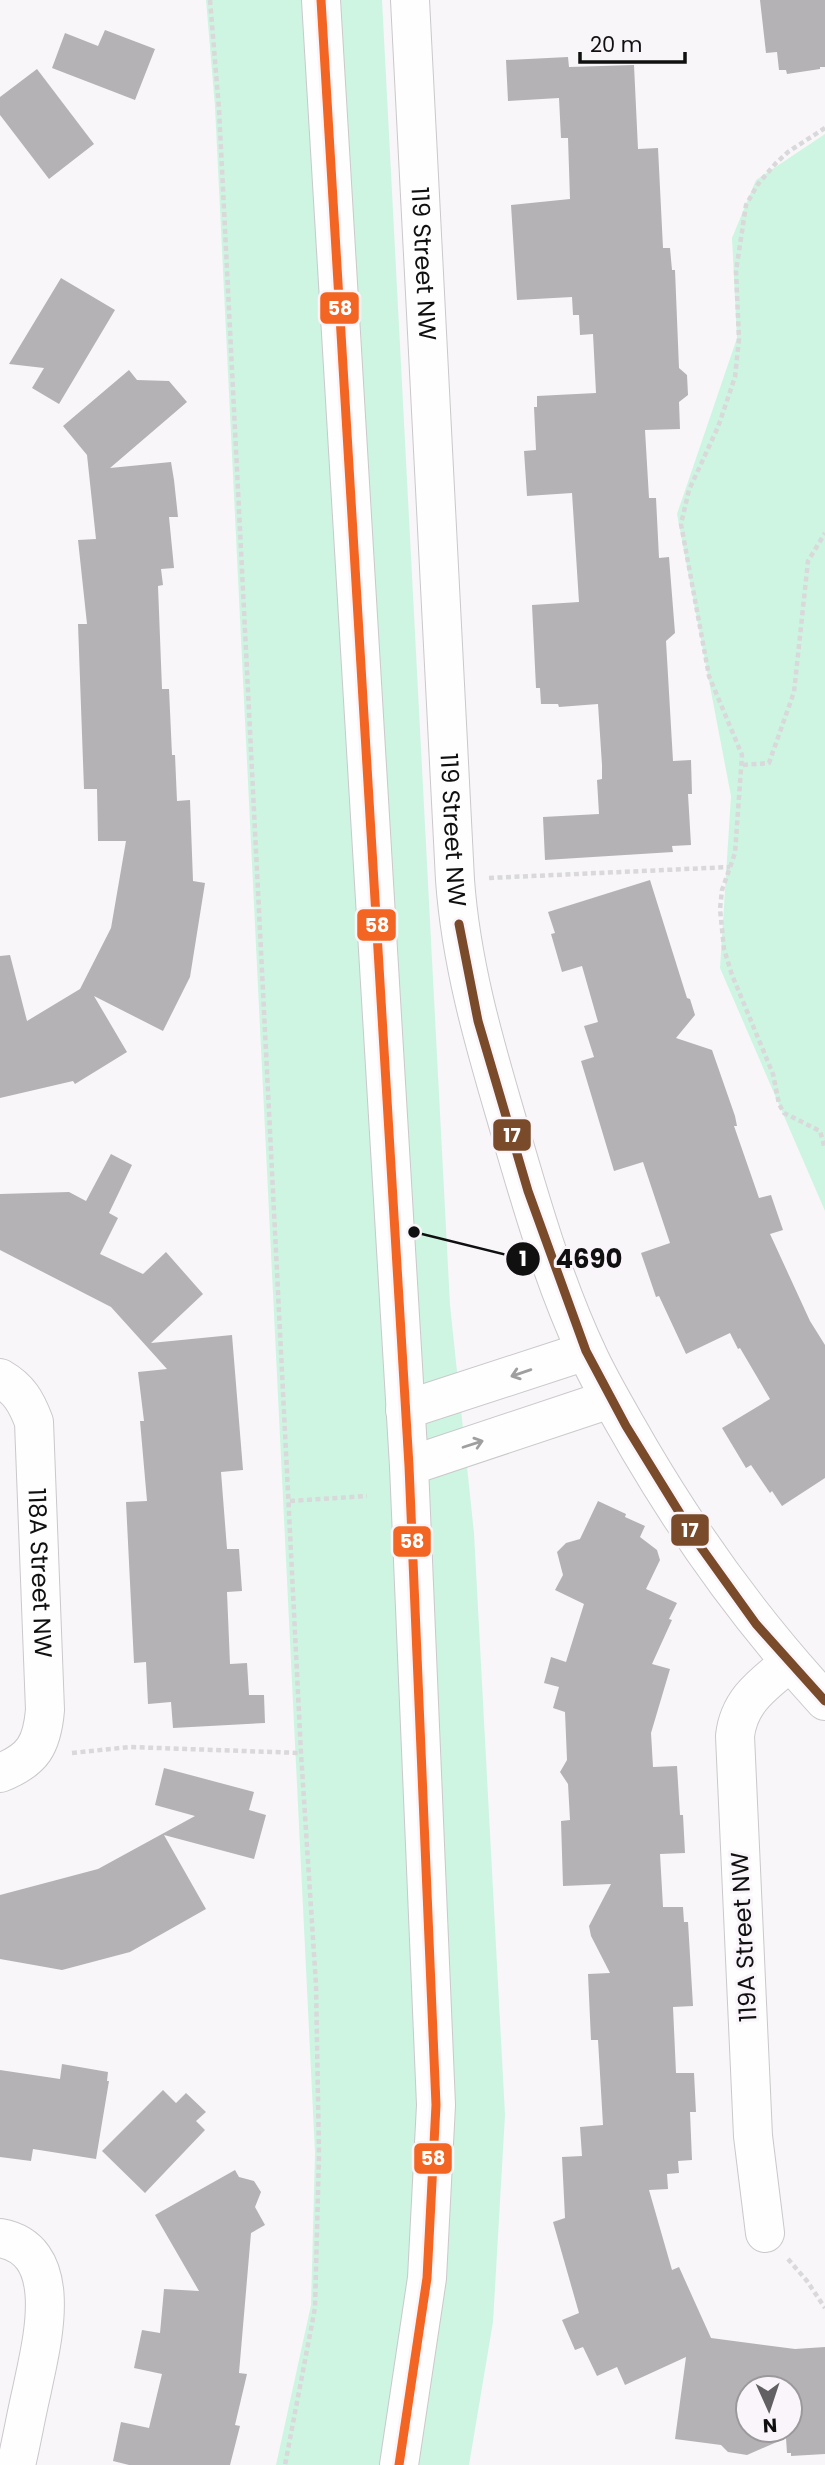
<svg xmlns="http://www.w3.org/2000/svg" width="825" height="2465" viewBox="0 0 825 2465" font-family="Poppins,sans-serif">
	<style>
		.green { fill: #cef5e2 }
		.building { fill: #b4b2b5; fill-rule: evenodd }
		.lines { fill: none; stroke-linecap: round; stroke-linejoin: round }
		.minor-casing { stroke: #cac8cb; stroke-width: 40 }
		.tertiary-casing { stroke: #cac8cb; stroke-width: 40 }
		.path { stroke: #d9d8da; stroke-width: 4.5; stroke-dasharray: 5 3.5; stroke-linecap: butt }
		.minor { stroke: #fefefe; stroke-width: 38 }
		.tertiary { stroke: #fefefe; stroke-width: 38 }
		.bus-1-casing { stroke: #f9f5fa; stroke-width: 14 }
		.bus-2-casing { stroke: #f9f5fa; stroke-width: 14 }
		.bus-1 { stroke: #f26522; stroke-width: 9 }
		.bus-2 { stroke: #7a4b2a; stroke-width: 9 }
		.oneway { stroke: #9f9f9f }
		.labels { text-anchor: middle; stroke-width: 6; stroke-linejoin: round; paint-order: stroke }
		.street-label { font-size: 24px; fill: #111011; stroke: #f9f5fa }
		.leader { fill: none; stroke: #111011; stroke-width: 2.5 }
		.callout-dot { fill: #111011; stroke: #f9f5fa; stroke-width: 2.5 }
		.mark-label { font-size: 21px; text-anchor: middle; font-weight: bold; fill: #fff }
		.callout-label { font-size: 26px; text-anchor: middle; font-weight: bold; fill: #111011; stroke: #f9f5fa; stroke-width: 6; stroke-linejoin: round; paint-order: stroke }
		.line-badge { stroke: #f9f5fa; stroke-width: 2.5 }
		.badge-label { font-size: 19px; text-anchor: middle; font-weight: bold; fill: #fff }
	</style>
	<rect width="100%" height="100%" fill="#f8f6f9"/>
	<g class="green">
		<path d="M206,0H382L450,1305L474,1533L505,2115L493,2322L469,2465H276L311,2305L315,2153L215,107Z"/>
		<path d="M825,134V1211L720,968L731,796L677,514L737,338L732,238L756,180Z"/>
	</g>
	<g class="building">
		<path d="M760,0H825V67H820V69L787,74L786,70H779L777,52L766,53Z"/>
		<path d="M105,30L155,49L135,100L52,68L65,33L98,46Z"/>
		<path d="M568,57L569,67L634,65L638,149L658,148L663,248H670L672,270H675L679,368L687,375L688,395L679,402L680,429L645,430L649,498H656L659,558L669,557L675,633L666,641L673,761L691,760L692,794H688L691,845L672,846L673,852L545,860L543,817L599,814L597,780L602,779V765L598,704L559,707L558,704H541L540,688H536L532,605L579,602L572,493L527,496L524,451L536,450L534,407H537V396L596,393L593,334L580,335L579,315H573L572,297L517,300L511,205L570,199L568,138H561L559,98L508,101L506,60Z"/>
		<path d="M37,69L94,144L49,179L0,115V97Z"/>
		<path d="M61,278L115,310L59,404L32,388L44,368L9,364Z"/>
		<path d="M129,370L137,380L169,381L187,402L110,468L171,462L174,480L178,517H169L174,568L161,569L163,585L158,586L162,689H169L172,755H175L177,801L190,800L193,881L205,883L190,977L163,1031L94,996L127,1052L75,1084L73,1081L0,1098V956L10,955L27,1021L80,989L111,928L126,841H98L97,789H84L78,624H87L78,540L96,539L87,455L63,426Z"/>
		<path d="M650,880L687,998L690,999L695,1015L676,1038L712,1050L735,1116L737,1126H734L759,1198L771,1195L783,1230L770,1234L810,1321L825,1345V1478L782,1506L772,1491L770,1493L751,1465L746,1468L722,1428L770,1399L740,1348L738,1349L730,1333L686,1354L659,1296L656,1297L641,1253L670,1243L643,1162L614,1171L581,1061L594,1057L584,1026L598,1022L582,966L562,972L551,934L555,933L548,912Z"/>
		<path d="M111,1154L132,1165L109,1213L118,1218L100,1254L143,1274L166,1252L203,1294L151,1343L232,1335L243,1470L221,1472L227,1549H239L242,1591L227,1592L230,1664L247,1663L249,1695H264L265,1723L173,1728L171,1702L148,1704L146,1662L134,1663L126,1502L147,1501L140,1421H144L138,1372L167,1369L111,1307L0,1250V1194L69,1192L86,1201Z"/>
		<path d="M598,1501L626,1514L625,1517L645,1526L640,1537L657,1550L660,1560L646,1589L677,1603L669,1619L672,1620L652,1664L670,1669L651,1733L653,1767L677,1766L680,1815H683L685,1853L660,1854L663,1907H683L684,1922H688L693,2006L673,2007L676,2073H694L696,2112H690L692,2160L678,2161L679,2173L667,2174L668,2189L649,2190L672,2270L679,2267L711,2338L795,2349L825,2347V2454L791,2456V2453H787L786,2438L747,2455L728,2452L721,2445L675,2439L686,2357L625,2385L617,2367L597,2376L583,2347L575,2350L562,2320L579,2313L553,2222L565,2218L562,2157L582,2156L580,2127L603,2125L598,2040H591L588,1974L610,1973L591,1936L589,1926L611,1884L563,1886L561,1821L570,1820L568,1784L560,1772L567,1760L565,1712L553,1708L559,1687L544,1683L551,1657L566,1662L584,1604L555,1590L563,1575L557,1552L566,1543L580,1539ZM748,2388H790V2430H748Z"/>
		<path d="M164,1768L254,1792L249,1810L266,1815L254,1859L164,1835L206,1909L130,1952L62,1970L0,1959V1895L98,1869L195,1816L155,1805Z"/>
		<path d="M62,2064L108,2072L107,2081H109L96,2159L33,2149L31,2161L0,2157V2070L60,2079Z"/>
		<path d="M163,2090L176,2103L186,2093L206,2112L196,2121L205,2130L145,2193L102,2151Z"/>
		<path d="M235,2170L239,2177L254,2181L261,2192L255,2207L265,2225L251,2233L239,2373L247,2374L235,2425L240,2426L230,2465H129L113,2461L121,2422L149,2428L162,2374L134,2368L142,2330L160,2333L164,2289L199,2291L155,2215Z"/>
	</g>
	<g class="lines">
		<g class="minor-casing">
			<g id="minor">
				<path id="s1" d="M410,0L455,880C461,962 483,1039 506,1117C529,1196 552,1278 587,1353C602,1386 622,1418 640,1450C694,1542 753,1623 825,1701"/>
				<path id="s2" d="M0,1378C19,1389 26,1401 34,1422L45,1710C42,1745 33,1760 0,1773"/>
				<path d="M405,1410L586,1351"/>
				<path d="M409,1466L610,1399"/>
				<path d="M765,2233L753,2136L735,1736C739,1700 764,1684 789,1663"/>
				<path d="M0,2238C68,2250 41,2345 32,2390C26,2415 22,2440 16,2465"/>
			</g>
		</g>
		<g class="tertiary-casing">
			<path id="tertiary" d="M321,0L409,1466L436,2105L427,2278L399,2465"/>
		</g>
		<g class="path">
			<path d="M210,0L219,109L301,1753L316,1985L319,2154L315,2308L285,2465"/>
			<path d="M825,128L788,152L776,163L758,184L746,205L736,271L739,339L735,377L718,427L689,490L681,524L709,676L742,755L735,853L722,890L720,909L724,949L732,975L773,1074L779,1104L784,1113L820,1131L825,1149"/>
			<path d="M743,765L769,763L794,692L808,561L825,533"/>
			<path d="M489,878L730,867"/>
			<path d="M290,1501L367,1496"/>
			<path d="M72,1753L130,1747L301,1753"/>
			<path d="M788,2259L807,2281L825,2308"/>
		</g>
		<use href="#minor" class="minor"/>
		<use href="#tertiary" class="tertiary"/>
		<g class="bus-1-casing">
			<path id="bus-1" d="M321,0L409,1466L436,2105L427,2278L399,2465"/>
		</g>
		<g class="bus-2-casing">
			<path id="bus-2" d="M459,924L478,1021L528,1191L586,1351L626,1426L700,1546L756,1624L825,1701"/>
		</g>
		<use href="#bus-1" class="bus-1"/>
		<use href="#bus-2" class="bus-2"/>
	</g>
	<defs><path id="oneway-shaft" d="M-6 0H5M1.5-3L5.5 0L1.5 3" fill="none" stroke-width="1.6" stroke-linecap="round" stroke-linejoin="round" transform="scale(1.75)"/></defs>
	<g class="oneway">
		<use href="#oneway-shaft" transform="translate(521 1373) rotate(161)"/>
		<use href="#oneway-shaft" transform="translate(473 1444) rotate(-18)"/>
	</g>
	<g class="labels">
		<g class="street-label">
			<text dy="8" stroke="none"><textPath href="#s1" startOffset="264">119 Street NW</textPath></text>
			<text dy="8" stroke="none"><textPath href="#s1" startOffset="831">119 Street NW</textPath></text>
			<text dy="8" stroke="none"><textPath href="#s2" startOffset="208">118A Street NW</textPath></text>
			<text transform="translate(744 1937) rotate(-93)" y="8">119A Street NW</text>
		</g>
	</g>
	<path class="leader" d="M414 1232L523 1259"/>
	<g class="callout-dot">
		<circle cx="414" cy="1232" r="7"/>
		<circle cx="523" cy="1259" r="18"/>
	</g>
	<g class="mark-label">
		<text x="523" y="1266">1</text>
	</g>
	<g class="callout-label">
		<text x="589" y="1268">4690</text>
	</g>
	<g class="line-badge">
		<rect x="319" y="291" width="41" height="34" rx="7" fill="#f26522"/>
		<rect x="356" y="908" width="41" height="34" rx="7" fill="#f26522"/>
		<rect x="492" y="1118" width="40" height="34" rx="7" fill="#7a4b2a"/>
		<rect x="670" y="1513" width="40" height="34" rx="7" fill="#7a4b2a"/>
		<rect x="392" y="1525" width="40" height="33" rx="7" fill="#f26522"/>
		<rect x="413" y="2142" width="40" height="33" rx="7" fill="#f26522"/>
	</g>
	<g class="badge-label">
		<text x="340" y="315">58</text>
		<text x="377" y="932">58</text>
		<text x="512" y="1142">17</text>
		<text x="690" y="1537">17</text>
		<text x="412" y="1548">58</text>
		<text x="433" y="2165">58</text>
	</g>
	<g transform="translate(769 2409) rotate(177)"><circle r="33" fill="#f9f5fa" stroke="#9c999d" stroke-width="2"/>
	<path d="M0-5L12 26L0 18L-12 26Z" fill="#626062"/>
	<text y="-10" font-size="19" font-weight="bold" text-anchor="middle" fill="#111011">N</text>
	</g>
	<path d="M580 52v10h105v-10" fill="none" stroke="#111011" stroke-width="3.5"/>
	<text x="590" y="52" font-size="21" fill="#111011" stroke="#f9f5fa" stroke-width="5" paint-order="stroke">20 m</text>
</svg>
